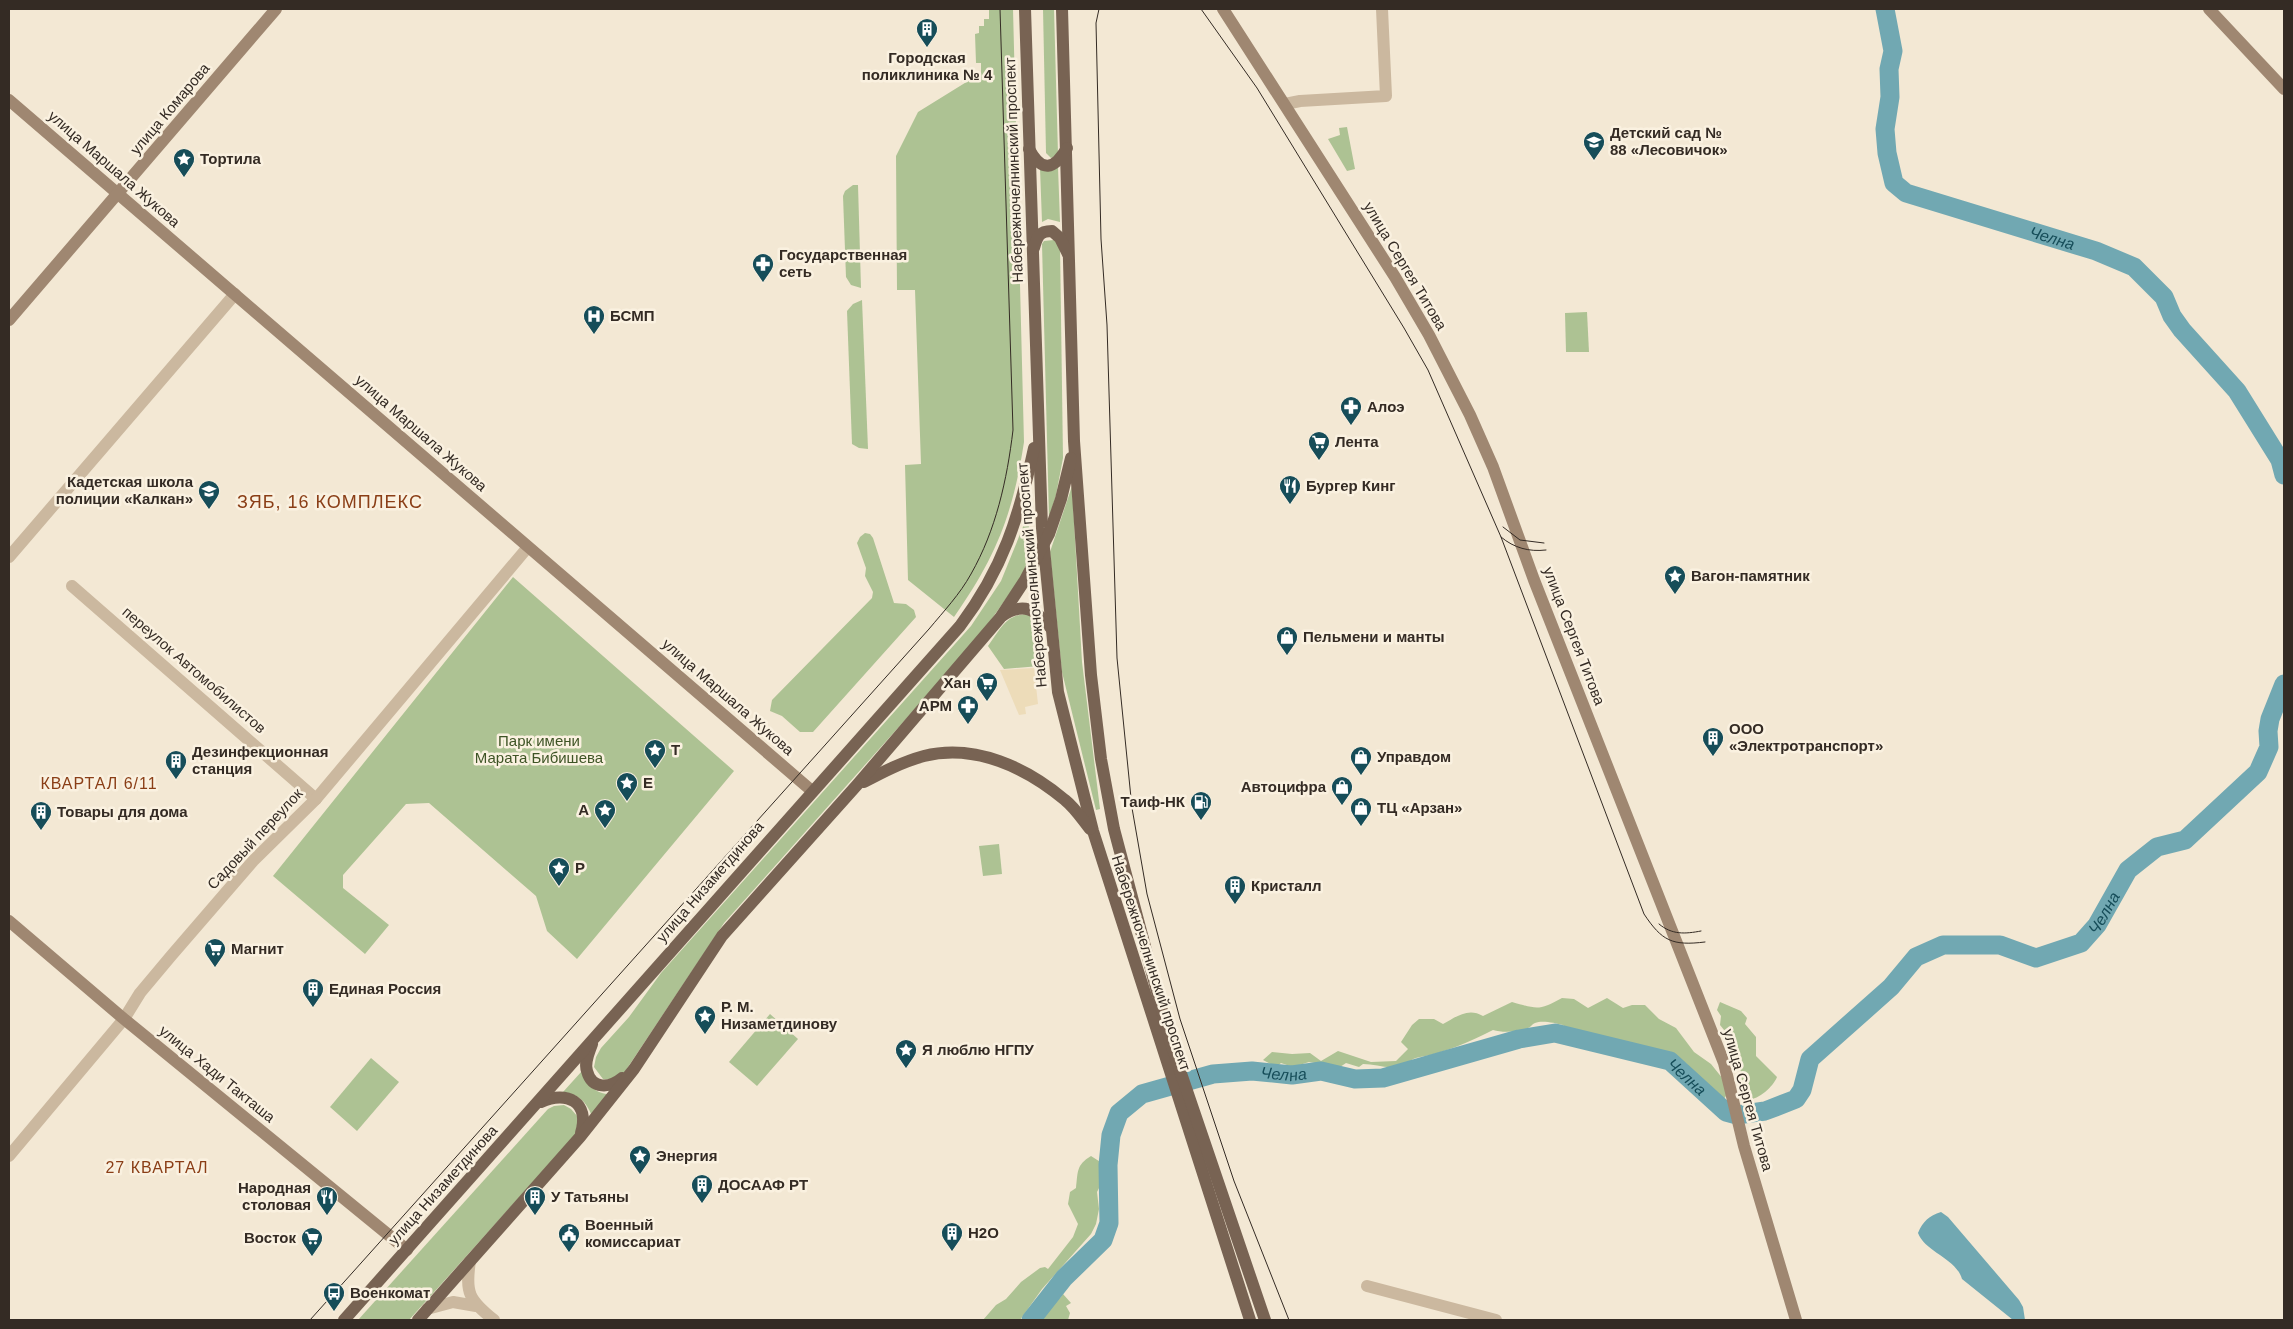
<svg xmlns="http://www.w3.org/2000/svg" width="2293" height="1329" viewBox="0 0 2293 1329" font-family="Arial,sans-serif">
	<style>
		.green { fill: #adc293 }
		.plaza { fill: #eddcb9 }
		.water { fill: #71a8b2 }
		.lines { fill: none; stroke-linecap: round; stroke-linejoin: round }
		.river { stroke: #71a8b2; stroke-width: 19 }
		.street { stroke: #cbb89f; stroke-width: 12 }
		.secondary { stroke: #9f8771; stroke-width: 12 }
		.primary { stroke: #786353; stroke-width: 12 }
		.tram { stroke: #342b24; stroke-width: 1 }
		.labels { text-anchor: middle; stroke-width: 5; stroke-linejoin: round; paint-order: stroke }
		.poi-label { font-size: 15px; font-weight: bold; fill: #342b24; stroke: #faf1e0; text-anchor: start }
		.street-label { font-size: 15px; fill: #342b24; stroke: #faf1e0 }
		.park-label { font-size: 15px; fill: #3e5425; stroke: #faf1e0 }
		.water-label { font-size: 16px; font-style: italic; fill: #164d59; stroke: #faf1e0 }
		.neighbourhood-label { font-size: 16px; letter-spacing: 1px; fill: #8a3e16; stroke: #faf1e0 }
		.quarter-label { font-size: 18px; letter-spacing: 1px; fill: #8a3e16; stroke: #faf1e0 }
	</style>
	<rect width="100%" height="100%" fill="#f3e8d4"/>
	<g class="green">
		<path d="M989,9H1013L1024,442C1013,514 996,557 954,617L908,580L905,465L921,464L915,290H897L896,156L918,112L981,73V63H976L975,34L979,33V26H984V19H989Z"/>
		<path d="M1043,9H1054L1058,154L1051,158L1046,153Z"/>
		<path d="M1347,127L1355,169L1347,171L1328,139L1340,135L1339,128Z"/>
		<path d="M1058,167L1060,222L1048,219L1042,222L1040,168Z"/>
		<path d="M853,185H858L861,288L851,285L846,277L843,196L845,191Z"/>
		<path d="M1054,240L1060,246L1063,458L1056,495L1049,518L1042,244L1044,241Z"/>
		<path d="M862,300L868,449L859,448L852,444L847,311L853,304Z"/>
		<path d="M1587,312L1589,352H1566L1565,313Z"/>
		<path d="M1072,486L1082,662L1100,809L1096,810L1062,672L1050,552Z"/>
		<path d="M1027,517L1034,554L1019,580L979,637L724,923L624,1073L614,1080L603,1079L594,1067L596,1057L601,1048L629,1017L661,973L971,626L1001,581Z"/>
		<path d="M865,533L870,534L873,538L894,603L906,604L914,610L916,617L813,732H800L782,716L770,711L772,700L872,598L873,592L865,576L866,568L857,543L860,537Z"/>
		<path d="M513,577L734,771L577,959L547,931L536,896L429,803L406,804L343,875V888L389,925L365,954L273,876Z"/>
		<path d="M1027,614C1045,624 1040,648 1040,666L1004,669L988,646C1001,629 1005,615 1027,614Z"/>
		<path d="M999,844L1002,874L983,876L979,846Z"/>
		<path d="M1562,998L1574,999L1588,1008L1607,998L1623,1008L1632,1005H1645L1659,1019L1676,1028L1694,1052L1711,1064L1723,1079L1729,1091L1724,1099L1691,1072L1687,1064L1675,1056L1611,1039L1569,1032L1563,1025C1555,1023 1542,1020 1535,1023C1532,1024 1531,1027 1528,1028C1518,1032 1503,1033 1493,1030C1469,1042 1445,1053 1420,1057C1411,1058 1406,1066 1395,1067C1384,1068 1374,1064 1363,1064L1359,1067L1346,1063L1337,1069L1322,1064L1309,1062L1293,1067L1281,1063L1276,1067L1263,1060L1272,1052L1292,1054L1310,1053L1321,1061L1338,1051L1371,1062L1396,1061L1408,1049L1401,1042L1412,1025L1419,1019H1434L1443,1024C1456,1017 1468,1007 1483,1016L1512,1002C1537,1009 1539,1011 1562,998Z"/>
		<path d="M1720,1002L1741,1011L1747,1018L1745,1024L1756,1037V1056L1777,1077C1773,1087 1759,1099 1748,1100L1747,1089L1742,1080L1739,1060L1729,1036L1720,1025L1721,1016L1717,1010Z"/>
		<path d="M770,1014L798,1039L757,1086L729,1062Z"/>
		<path d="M371,1058L399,1082L357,1131L330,1107Z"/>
		<path d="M582,1071C589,1083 593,1093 608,1094L592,1116C586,1101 578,1094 563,1092Z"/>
		<path d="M564,1105L571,1109L578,1117L576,1134L409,1320H358L548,1109L554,1106Z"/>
		<path d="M1091,1156L1105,1165L1104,1178L1097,1192L1099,1209L1096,1224L1091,1234L1042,1289L1020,1320H983L996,1305L1006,1299L1021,1282L1040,1268L1045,1267L1048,1269L1073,1237L1078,1224L1068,1204L1070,1192L1076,1188C1078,1172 1076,1165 1091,1156Z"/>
		<path d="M1063,1294L1071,1303L1066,1306L1070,1313L1068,1320H1040L1052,1301L1060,1298Z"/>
	</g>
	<path class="plaza" d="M1034,668L1038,704L1025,707L1026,714L1019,715L1000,670Z"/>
	<path class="water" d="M1941,1212L1948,1217L2019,1300L2023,1307L2025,1320H2013L1962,1279C1956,1258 1925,1252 1918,1233C1923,1221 1929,1216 1941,1212Z"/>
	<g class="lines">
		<g class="river">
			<path id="s1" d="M1885,9L1893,51L1889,69L1890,97L1885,129L1887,153L1894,183L1906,193L2096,251L2134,267L2164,297L2172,316L2182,330L2237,391L2280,460L2284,475"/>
			<path id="s2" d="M1031,1320L1064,1278L1103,1240L1109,1223L1108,1165L1111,1135L1119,1113L1142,1094L1213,1074L1252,1071L1292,1075L1321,1071L1355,1079L1383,1078L1519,1039L1555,1033L1670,1061L1726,1112L1737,1115L1765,1111L1796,1099L1802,1090L1810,1059L1891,987L1916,957L1943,945H2000L2036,958L2081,943L2097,925L2128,870L2157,847L2185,840L2258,772L2269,747L2268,731L2270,719L2284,684"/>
		</g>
		<g class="street">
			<path d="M1285,104L1300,101L1386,96L1382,9"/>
			<path d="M9,557L235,294"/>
			<path d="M72,586L316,799"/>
			<path d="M9,1156L124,1019L140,993L171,956L253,861L316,799L528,547"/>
			<path d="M470,1261C465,1293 469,1300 494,1320"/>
			<path d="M1367,1286L1496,1320"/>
			<path d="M427,1309L453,1302L476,1306"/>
		</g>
		<g class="secondary">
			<path d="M1223,9L1395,277L1429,335L1470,415L1493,467L1534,580L1724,1063L1744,1146L1796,1320"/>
			<path d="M2209,9L2284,89"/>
			<path d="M9,100L812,791"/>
			<path d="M9,320L276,9"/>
			<path d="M9,921L124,1019L407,1250"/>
		</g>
		<g class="primary">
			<path d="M1025,9L1042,528L1058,692L1093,831L1250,1320"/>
			<path d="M1062,9L1074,441L1091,675L1101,759L1114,829L1170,1041L1265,1320"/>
			<path d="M1029,149C1042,173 1054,170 1067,148"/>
			<path d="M1034,248C1037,237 1039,231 1052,231L1060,238L1068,254"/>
			<path d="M1002,616C1023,602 1036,609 1050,627"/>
			<path d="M864,782C883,772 902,762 924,756C975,743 1027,768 1065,800C1075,808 1082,819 1090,829"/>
			<path d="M592,1044C589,1053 584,1062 587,1071C592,1090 610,1088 622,1078"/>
			<path d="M541,1102C567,1090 590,1102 581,1133"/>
			<path d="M344,1320L960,626C1003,569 1019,517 1034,448"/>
			<path d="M418,1320L580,1137L634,1069L722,936L857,785L1000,618L1025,580L1049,534L1061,499L1071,458"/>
		</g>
		<g class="tram">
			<path d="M1099,9L1096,23L1101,239L1107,325L1117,658L1132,808L1147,894L1180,1019L1234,1181L1289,1320"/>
			<path d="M1201,9L1257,88L1404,328L1428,370L1501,537L1644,914C1662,941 1672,946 1705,942"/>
			<path d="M1503,527L1520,540L1544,543"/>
			<path d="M1501,537C1514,548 1529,552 1546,550"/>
			<path d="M1659,924C1672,935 1685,934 1701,931"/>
			<path d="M310,1320L929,629C944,611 960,594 971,574C996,530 1007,480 1013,430L1000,9"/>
		</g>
	</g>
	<defs>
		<g id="building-pin" transform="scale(1.125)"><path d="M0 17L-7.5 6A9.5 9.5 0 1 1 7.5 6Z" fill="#164d59" stroke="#faf1e0"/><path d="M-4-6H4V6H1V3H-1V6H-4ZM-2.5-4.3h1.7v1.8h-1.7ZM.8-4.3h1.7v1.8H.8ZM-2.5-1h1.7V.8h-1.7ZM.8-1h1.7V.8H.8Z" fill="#fff"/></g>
		<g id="school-pin" transform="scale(1.125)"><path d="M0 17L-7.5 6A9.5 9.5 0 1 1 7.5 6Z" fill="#164d59" stroke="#faf1e0"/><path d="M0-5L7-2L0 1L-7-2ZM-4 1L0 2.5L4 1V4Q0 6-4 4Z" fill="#fff"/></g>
		<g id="sight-pin" transform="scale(1.125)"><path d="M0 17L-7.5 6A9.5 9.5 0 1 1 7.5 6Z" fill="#164d59" stroke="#faf1e0"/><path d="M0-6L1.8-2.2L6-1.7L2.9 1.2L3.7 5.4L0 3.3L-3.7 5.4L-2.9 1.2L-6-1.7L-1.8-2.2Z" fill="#fff"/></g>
		<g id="pharmacy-pin" transform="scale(1.125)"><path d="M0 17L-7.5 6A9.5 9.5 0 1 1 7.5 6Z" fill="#164d59" stroke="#faf1e0"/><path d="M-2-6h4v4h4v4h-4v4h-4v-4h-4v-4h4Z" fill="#fff"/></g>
		<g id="hospital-pin" transform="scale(1.125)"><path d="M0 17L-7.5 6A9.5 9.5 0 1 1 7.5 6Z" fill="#164d59" stroke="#faf1e0"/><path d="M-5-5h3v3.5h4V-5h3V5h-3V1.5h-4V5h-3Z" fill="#fff"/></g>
		<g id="supermarket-pin" transform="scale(1.125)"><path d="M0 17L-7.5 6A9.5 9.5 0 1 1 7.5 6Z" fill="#164d59" stroke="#faf1e0"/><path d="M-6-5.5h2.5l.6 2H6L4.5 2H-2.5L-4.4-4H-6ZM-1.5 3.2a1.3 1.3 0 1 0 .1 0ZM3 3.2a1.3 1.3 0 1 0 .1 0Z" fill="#fff"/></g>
		<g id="restaurant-pin" transform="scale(1.125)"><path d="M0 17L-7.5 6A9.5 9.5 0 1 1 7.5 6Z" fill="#164d59" stroke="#faf1e0"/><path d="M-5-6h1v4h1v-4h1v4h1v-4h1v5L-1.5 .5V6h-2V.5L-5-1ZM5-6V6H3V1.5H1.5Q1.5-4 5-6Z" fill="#fff"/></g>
		<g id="shop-pin" transform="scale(1.125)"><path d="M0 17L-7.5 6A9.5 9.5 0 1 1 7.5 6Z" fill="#164d59" stroke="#faf1e0"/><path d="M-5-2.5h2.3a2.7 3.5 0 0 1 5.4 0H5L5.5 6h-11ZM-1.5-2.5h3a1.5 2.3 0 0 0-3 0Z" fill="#fff"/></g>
		<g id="fuel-pin" transform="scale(1.125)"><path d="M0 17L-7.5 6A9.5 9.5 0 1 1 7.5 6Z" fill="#164d59" stroke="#faf1e0"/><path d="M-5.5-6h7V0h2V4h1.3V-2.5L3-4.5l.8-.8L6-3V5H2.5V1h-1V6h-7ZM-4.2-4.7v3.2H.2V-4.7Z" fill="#fff"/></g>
		<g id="civic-pin" transform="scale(1.125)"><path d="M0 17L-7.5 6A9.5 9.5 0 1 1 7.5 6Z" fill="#164d59" stroke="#faf1e0"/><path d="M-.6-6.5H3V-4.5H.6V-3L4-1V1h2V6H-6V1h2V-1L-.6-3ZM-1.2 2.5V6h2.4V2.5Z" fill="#fff"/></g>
		<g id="bus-pin" transform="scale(1.125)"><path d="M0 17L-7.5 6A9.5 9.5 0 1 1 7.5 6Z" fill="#164d59" stroke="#faf1e0"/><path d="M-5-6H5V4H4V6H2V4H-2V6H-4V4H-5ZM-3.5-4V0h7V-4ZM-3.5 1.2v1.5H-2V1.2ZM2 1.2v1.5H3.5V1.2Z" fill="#fff"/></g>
	</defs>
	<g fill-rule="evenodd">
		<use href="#building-pin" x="927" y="29"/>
		<use href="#school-pin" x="1594" y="142"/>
		<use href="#sight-pin" x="184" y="159"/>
		<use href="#pharmacy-pin" x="763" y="264"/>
		<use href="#hospital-pin" x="594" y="316"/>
		<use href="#pharmacy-pin" x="1351" y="407"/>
		<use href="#supermarket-pin" x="1319" y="442"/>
		<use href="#restaurant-pin" x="1290" y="486"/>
		<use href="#school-pin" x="209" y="491"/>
		<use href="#sight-pin" x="1675" y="576"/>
		<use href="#shop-pin" x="1287" y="637"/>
		<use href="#supermarket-pin" x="987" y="683"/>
		<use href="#pharmacy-pin" x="968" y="706"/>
		<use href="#building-pin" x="1713" y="738"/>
		<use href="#sight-pin" x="655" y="750"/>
		<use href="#shop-pin" x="1361" y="757"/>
		<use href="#building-pin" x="176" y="761"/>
		<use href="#sight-pin" x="627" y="783"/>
		<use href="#shop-pin" x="1342" y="787"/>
		<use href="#fuel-pin" x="1201" y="802"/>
		<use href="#shop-pin" x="1361" y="808"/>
		<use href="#sight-pin" x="605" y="810"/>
		<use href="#building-pin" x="41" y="812"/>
		<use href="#sight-pin" x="559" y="868"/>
		<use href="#building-pin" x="1235" y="886"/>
		<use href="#supermarket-pin" x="215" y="949"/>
		<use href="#building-pin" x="313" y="989"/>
		<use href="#sight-pin" x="705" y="1016"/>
		<use href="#sight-pin" x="906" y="1050"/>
		<use href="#sight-pin" x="640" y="1156"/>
		<use href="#building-pin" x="702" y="1185"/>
		<use href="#restaurant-pin" x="327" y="1197"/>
		<use href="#building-pin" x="535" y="1197"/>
		<use href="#building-pin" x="952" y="1233"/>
		<use href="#civic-pin" x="569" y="1234"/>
		<use href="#supermarket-pin" x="312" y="1238"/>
		<use href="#bus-pin" x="334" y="1293"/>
	</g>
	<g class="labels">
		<g class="poi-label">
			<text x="927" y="63" text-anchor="middle">Городская<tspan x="927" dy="17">поликлиника № 4</tspan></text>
			<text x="1610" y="138">Детский сад №<tspan x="1610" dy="17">88 «Лесовичок»</tspan></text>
			<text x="200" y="164">Тортила</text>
			<text x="779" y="260">Государственная<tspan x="779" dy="17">сеть</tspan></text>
			<text x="610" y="321">БСМП</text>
			<text x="1367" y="412">Алоэ</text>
			<text x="1335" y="447">Лента</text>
			<text x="193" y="487" text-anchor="end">Кадетская школа<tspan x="193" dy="17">полиции «Калкан»</tspan></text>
			<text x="1306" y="491">Бургер Кинг</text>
			<text x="1691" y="581">Вагон-памятник</text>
			<text x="1303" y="642">Пельмени и манты</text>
			<text x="971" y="688" text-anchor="end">Хан</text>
			<text x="952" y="711" text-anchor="end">АРМ</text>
			<text x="1729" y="734">ООО<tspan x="1729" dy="17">«Электротранспорт»</tspan></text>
			<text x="671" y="755">Т</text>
			<text x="192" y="757">Дезинфекционная<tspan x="192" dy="17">станция</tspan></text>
			<text x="1377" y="762">Управдом</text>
			<text x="643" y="788">Е</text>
			<text x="1326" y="792" text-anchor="end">Автоцифра</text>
			<text x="1185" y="807" text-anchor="end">Таиф-НК</text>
			<text x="1377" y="813">ТЦ «Арзан»</text>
			<text x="589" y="815" text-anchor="end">А</text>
			<text x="57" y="817">Товары для дома</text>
			<text x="575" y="873">Р</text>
			<text x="1251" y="891">Кристалл</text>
			<text x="231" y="954">Магнит</text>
			<text x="329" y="994">Единая Россия</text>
			<text x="721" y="1012">Р. М.<tspan x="721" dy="17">Низаметдинову</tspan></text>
			<text x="922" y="1055">Я люблю НГПУ</text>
			<text x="656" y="1161">Энергия</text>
			<text x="718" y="1190">ДОСААФ РТ</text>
			<text x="311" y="1193" text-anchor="end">Народная<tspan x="311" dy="17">столовая</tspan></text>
			<text x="551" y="1202">У Татьяны</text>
			<text x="585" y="1230">Военный<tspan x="585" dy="17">комиссариат</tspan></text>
			<text x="968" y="1238">H2O</text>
			<text x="296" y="1243" text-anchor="end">Восток</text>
			<text x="350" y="1298">Военкомат</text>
		</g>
		<g class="street-label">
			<text transform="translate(170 109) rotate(-50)" y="5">улица Комарова</text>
			<text transform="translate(114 169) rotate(41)" y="5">улица Маршала Жукова</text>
			<text transform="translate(1014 170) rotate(-92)" y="5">Набережночелнинский проспект</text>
			<text transform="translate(1405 266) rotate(59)" y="5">улица Сергея Титова</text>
			<text transform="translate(421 433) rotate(41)" y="5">улица Маршала Жукова</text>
			<text transform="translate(1032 575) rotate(-95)" y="5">Набережночелнинский проспект</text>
			<text transform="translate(1574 636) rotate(69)" y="5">улица Сергея Титова</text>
			<text transform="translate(194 670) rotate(41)" y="5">переулок Автомобилистов</text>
			<text transform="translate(728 697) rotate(41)" y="5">улица Маршала Жукова</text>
			<text transform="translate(255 839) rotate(-47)" y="5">Садовый переулок</text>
			<text transform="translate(710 882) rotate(-49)" y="5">улица Низаметдинова</text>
			<text transform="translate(1151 963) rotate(72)" y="5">Набережночелнинский проспект</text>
			<text transform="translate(217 1074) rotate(39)" y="5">улица Хади Такташа</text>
			<text transform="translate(1748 1100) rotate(74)" y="5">улица Сергея Титова</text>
			<text transform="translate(443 1185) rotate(-48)" y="5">улица Низаметдинова</text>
		</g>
		<g class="park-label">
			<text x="539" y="746">Парк имени<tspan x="539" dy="17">Марата Бибишева</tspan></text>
		</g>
		<g class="water-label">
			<text dy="6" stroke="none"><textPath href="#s1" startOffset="345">Челна</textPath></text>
			<text dy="6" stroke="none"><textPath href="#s2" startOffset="1358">Челна</textPath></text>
			<text dy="6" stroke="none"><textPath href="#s2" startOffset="412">Челна</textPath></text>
			<text dy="6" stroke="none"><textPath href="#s2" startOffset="832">Челна</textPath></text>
		</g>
		<g class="neighbourhood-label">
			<text x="99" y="789">КВАРТАЛ 6/11</text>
			<text x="157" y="1173">27 КВАРТАЛ</text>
		</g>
		<g class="quarter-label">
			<text x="330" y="508">ЗЯБ, 16 КОМПЛЕКС</text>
		</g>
	</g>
	<rect width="2293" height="1329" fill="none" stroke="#342b24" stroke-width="20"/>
</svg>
